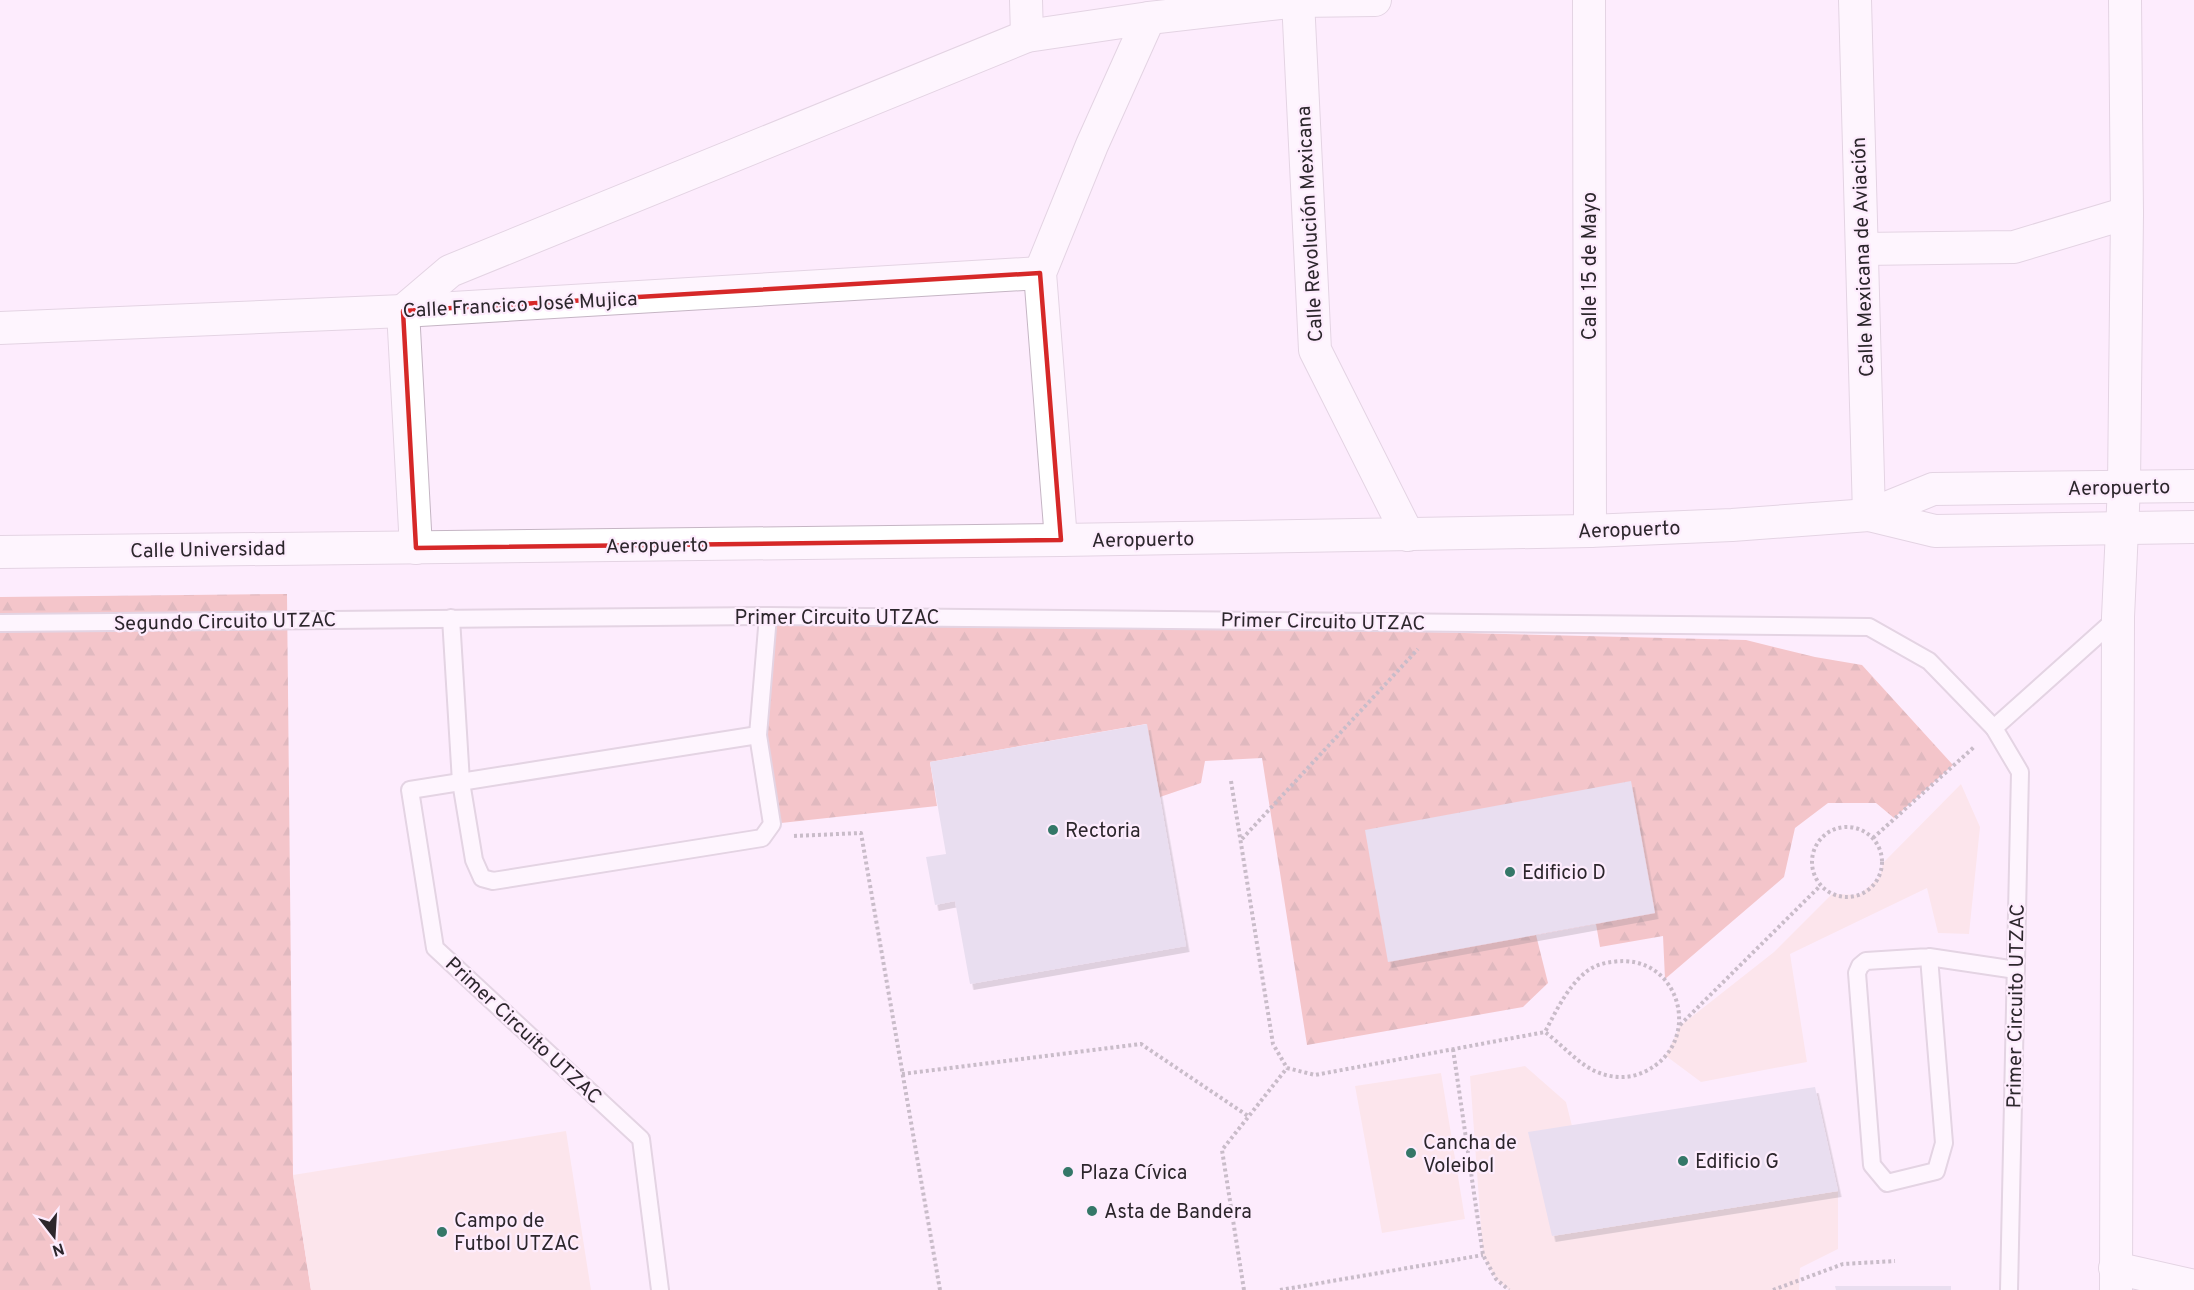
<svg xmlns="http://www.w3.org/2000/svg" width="2194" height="1290" viewBox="0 0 2194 1290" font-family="Overpass,sans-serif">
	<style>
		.forest { fill: url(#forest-firs) }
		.park { fill: #fadcd8 }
		.building { fill: #d1cce0; filter: url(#shadow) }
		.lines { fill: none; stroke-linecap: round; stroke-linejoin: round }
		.service-casing { stroke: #c5b5c4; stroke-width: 20 }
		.minor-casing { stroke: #c5b5c4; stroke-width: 34 }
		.path { stroke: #8b808b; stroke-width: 4; stroke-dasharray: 3 3; stroke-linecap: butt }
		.service { stroke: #fff; stroke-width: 16 }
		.minor { stroke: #fff; stroke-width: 32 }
		.marked { fill: none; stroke: #d62828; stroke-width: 4.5; stroke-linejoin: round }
		.poi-dot { fill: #347768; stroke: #fdecfd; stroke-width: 2 }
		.labels { text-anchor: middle; stroke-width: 4.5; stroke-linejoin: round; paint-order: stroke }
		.street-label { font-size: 20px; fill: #2c262c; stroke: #fdecfd }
		.poi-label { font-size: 20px; fill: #2c262c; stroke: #fdecfd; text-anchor: start }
	</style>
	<defs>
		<pattern id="forest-firs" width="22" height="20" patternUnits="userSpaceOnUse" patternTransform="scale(1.5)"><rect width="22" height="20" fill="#e9968d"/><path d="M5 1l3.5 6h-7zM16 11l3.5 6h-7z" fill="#bd7a73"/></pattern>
		<filter id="shadow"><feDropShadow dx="3.5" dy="6" stdDeviation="0" flood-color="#0004"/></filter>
	</defs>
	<rect width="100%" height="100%" fill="#fdecfd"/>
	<g class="forest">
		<path d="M287,594L293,1174L311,1290H0V597Z"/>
		<path d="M768,616L1746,640L1815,657L1862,665L1953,765L1894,818L1876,803H1828L1795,828L1784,877L1665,979L1663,936L1600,947L1596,924L1536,935L1548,983L1523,1007L1307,1045L1262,758L1205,761L1201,783L1160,797L1146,724L930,762L937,806L772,824L758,735Z"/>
	</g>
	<g class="park">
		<path d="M1961,784L1980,827L1969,934L1938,933L1927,888L1790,954L1807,1062L1701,1082L1666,1056L1680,1026L1774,952L1832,894L1859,895L1880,877L1883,863Z"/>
		<path d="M1525,1066L1566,1102L1572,1126L1552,1236L1838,1191V1249L1800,1268L1799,1290H1509L1496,1279L1483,1255L1470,1076Z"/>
		<path d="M1441,1073L1465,1219L1382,1233L1355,1086Z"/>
		<path d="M566,1131L591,1290H311L293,1175Z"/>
	</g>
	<g class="building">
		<path d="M1147,724L1186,946L970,984L955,901L935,905L926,857L946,854L930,762Z"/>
		<path d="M1631,781L1655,913L1388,962L1365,830Z"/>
		<path d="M1815,1087L1838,1191L1552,1236L1528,1132Z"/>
		<path d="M1835,1286H1951V1290H1836Z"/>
	</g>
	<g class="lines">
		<g class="service-casing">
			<g id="service">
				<path d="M451,618L461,782L474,860L482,878L493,881L762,838L772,824L758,735L768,616"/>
				<path d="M0,623L768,616L1869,627L1929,661L1994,728"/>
				<path d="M1929,957L1944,1143L1936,1171L1887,1183L1872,1165L1857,973L1860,966L1866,961L1929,957L2016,970"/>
				<path d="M660,1290L641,1139L435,948L410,790L758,735"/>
				<path d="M2009,1290L2020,772L1994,728L2118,617"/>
			</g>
		</g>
		<g class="minor-casing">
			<g id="minor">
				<path d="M1026,0L1027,36"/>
				<path d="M1298,0L1315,350L1408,535"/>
				<path d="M1589,0L1590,531"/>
				<path d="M1855,0L1869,515"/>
				<path d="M1862,249L2014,247L2127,213"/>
				<path d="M0,328L403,311L1040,273"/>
				<path d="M1869,515L1935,531L2194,527"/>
				<path d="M1061,540L1040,273L1092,145L1149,18"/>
				<path d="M416,548L403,311L450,271L1027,36L1149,18L1298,1L1375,0"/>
				<path d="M0,552L1061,540L1590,531L1732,525L1869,515L1933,489L2194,486"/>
				<path d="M2115,1268L2194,1286"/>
				<path d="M2116,1290L2118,617L2124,486L2127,213L2125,0"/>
			</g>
		</g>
		<g class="path">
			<path d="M1231,781L1273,1044L1287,1068L1315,1075L1545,1032C1560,1043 1576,1061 1591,1069C1607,1078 1627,1080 1644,1072C1706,1043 1680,951 1612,962C1603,963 1593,966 1586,972C1568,986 1556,1011 1545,1032"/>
			<circle cx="1847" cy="862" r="35"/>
			<path d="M794,836L861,833L940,1290"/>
			<path d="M1873,838L1974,747"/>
			<path d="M1242,839L1418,649"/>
			<path d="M1680,1025L1820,886"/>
			<path d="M1453,1049L1483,1255L1496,1279L1509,1290"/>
			<path d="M902,1074L1141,1044L1248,1116"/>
			<path d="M1244,1290L1222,1150L1287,1068"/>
			<path d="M1280,1290L1483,1255"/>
			<path d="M1773,1290L1843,1264L1895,1261"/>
		</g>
		<use href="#service" class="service"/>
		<use href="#minor" class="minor"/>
	</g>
	<path d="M0 0H2194V1290H0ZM1040,273L1061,540L416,548L403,311Z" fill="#fdecfd" fill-opacity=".55" fill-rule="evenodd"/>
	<path class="marked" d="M1040,273L1061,540L416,548L403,311Z"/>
	<g class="poi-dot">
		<circle cx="1053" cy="830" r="6"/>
		<circle cx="1510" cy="872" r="6"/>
		<circle cx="1411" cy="1153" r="6"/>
		<circle cx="1683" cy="1161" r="6"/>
		<circle cx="1068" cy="1172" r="6"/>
		<circle cx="1092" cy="1211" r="6"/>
		<circle cx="442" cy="1232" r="6"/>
	</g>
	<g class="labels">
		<g class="street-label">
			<text transform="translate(1309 224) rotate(-93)" y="7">Calle Revolución Mexicana</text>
			<text transform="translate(1862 257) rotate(-92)" y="7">Calle Mexicana de Aviación</text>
			<text transform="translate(1589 266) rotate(-90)" y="7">Calle 15 de Mayo</text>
			<text transform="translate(520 304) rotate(-3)" y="7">Calle Francico José Mujica</text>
			<text transform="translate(2119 487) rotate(-1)" y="7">Aeropuerto</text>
			<text transform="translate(1629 529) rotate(-2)" y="7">Aeropuerto</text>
			<text transform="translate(1143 539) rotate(-1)" y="7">Aeropuerto</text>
			<text transform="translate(657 545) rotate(-1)" y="7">Aeropuerto</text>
			<text transform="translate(208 549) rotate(-1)" y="7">Calle Universidad</text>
			<text x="837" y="624">Primer Circuito UTZAC</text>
			<text transform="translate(225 621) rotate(-1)" y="7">Segundo Circuito UTZAC</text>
			<text transform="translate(1323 621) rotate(1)" y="7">Primer Circuito UTZAC</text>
			<text transform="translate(2015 1006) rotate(-89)" y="7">Primer Circuito UTZAC</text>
			<text transform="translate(524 1030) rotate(43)" y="7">Primer Circuito UTZAC</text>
		</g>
		<g class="poi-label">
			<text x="1065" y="837">Rectoria</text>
			<text x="1522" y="879">Edificio D</text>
			<text x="1423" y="1149">Cancha de<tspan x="1423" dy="23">Voleibol</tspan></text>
			<text x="1695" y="1168">Edificio G</text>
			<text x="1080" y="1179">Plaza Cívica</text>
			<text x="1104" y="1218">Asta de Bandera</text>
			<text x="454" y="1227">Campo de<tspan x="454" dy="23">Futbol UTZAC</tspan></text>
		</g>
	</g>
	<g transform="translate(54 1236) rotate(163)" stroke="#fdecfd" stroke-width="4.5" paint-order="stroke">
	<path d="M0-4.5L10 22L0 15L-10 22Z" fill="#2c262c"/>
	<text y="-9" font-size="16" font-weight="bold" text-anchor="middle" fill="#2c262c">N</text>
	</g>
</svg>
